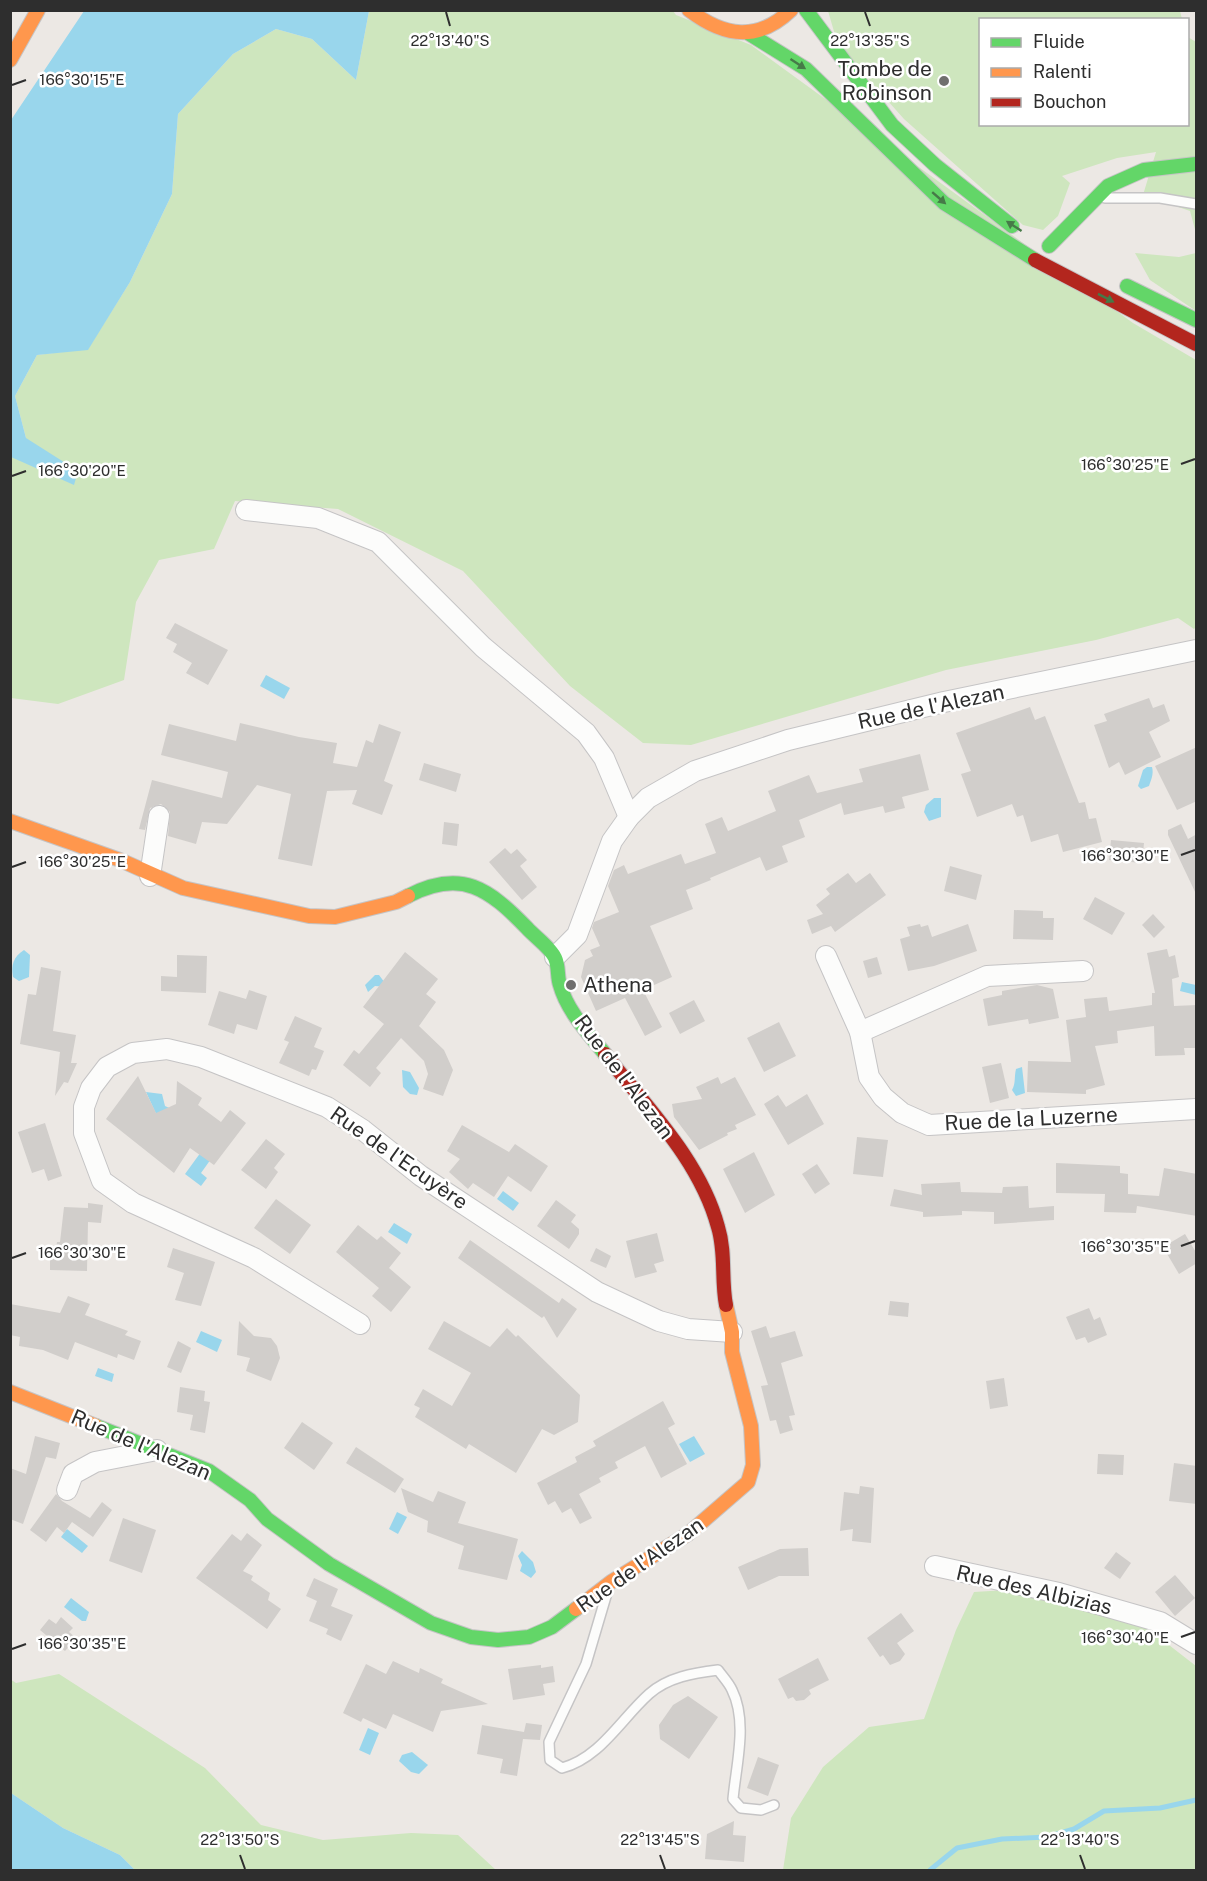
<svg xmlns="http://www.w3.org/2000/svg" width="1207" height="1881" viewBox="0 0 1207 1881" font-family="'Public Sans',sans-serif">
	<style>
		.green { fill: #cee6be }
		.water { fill: #99d6ec }
		.lines { fill: none; stroke-linecap: round; stroke-linejoin: round }
		.stream { stroke: #99d6ec; stroke-width: 5 }
		.building { fill: #d1cecb }
		.lane-casing { stroke: #c5c4c5; stroke-width: 12 }
		.street-casing { stroke: #c5c4c5; stroke-width: 22 }
		.fast-casing { stroke: #c5c4c5; stroke-width: 16 }
		.slow-casing { stroke: #c5c4c5; stroke-width: 16 }
		.jam-casing { stroke: #c5c4c5; stroke-width: 16 }
		.lane { stroke: #fcfcfb; stroke-width: 9 }
		.street { stroke: #fcfcfb; stroke-width: 20 }
		.fast { stroke: #63d668; stroke-width: 14 }
		.slow { stroke: #ff974d; stroke-width: 14 }
		.jam { stroke: #b3261e; stroke-width: 14 }
		.oneway { fill: #467a48 }
		.ticks { fill: none; stroke: #2e2e2e; stroke-width: 2 }
		.poi-dot { fill: #706f6e; stroke: #fff; stroke-width: 2 }
		.labels { text-anchor: middle; stroke-width: 5; stroke-linejoin: round; paint-order: stroke }
		.poi-label { font-size: 21px; fill: #2e2e2e; stroke: #fff; text-anchor: end }
		.street-label { font-size: 21px; fill: #2e2e2e; stroke: #fff }
		.ticks-label { font-size: 15px; text-anchor: middle; fill: #2e2e2e; stroke: #fff; stroke-width: 5; stroke-linejoin: round; paint-order: stroke }
	</style>
	<rect width="100%" height="100%" fill="#ece8e4"/>
	<g class="green">
		<path d="M369,11H673L676,15L751,45L1133,323L1196,360V627L1194,629L1178,618L1096,640L946,670L691,745L643,743L570,686L463,571L338,509L235,501L214,549L159,560L136,602L124,680L58,704L11,698V456L26,438L15,396L37,355L88,349L130,282L172,194L178,114L233,54L276,29L312,39L356,80Z"/>
		<path d="M828,11H1180L1182,19L980,20V124H1188V37L1196,42V233L1190,211L1143,195L1156,152L1117,158L1062,176L1070,183L1058,216L1043,230L1023,225L904,119L838,45Z"/>
		<path d="M1135,253L1179,257L1196,253V311L1150,280Z"/>
		<path d="M1007,1590L1138,1621L1196,1666V1870H783L791,1818L823,1767L869,1727L924,1719L956,1630L974,1592Z"/>
		<path d="M59,1674L205,1768L261,1825L323,1840L411,1833L458,1835L496,1870H135L120,1855L63,1828L11,1793L10,1679L16,1683Z"/>
	</g>
	<g class="water">
		<path d="M369,11L356,80L312,39L276,29L233,54L178,114L172,194L130,282L88,350L37,355L15,396L26,438L78,471L74,485L11,457V120L84,11Z"/>
		<path d="M266,675L290,688L284,699L260,686Z"/>
		<path d="M1147,767H1152C1154,774 1151,780 1149,786L1141,789L1138,786L1143,770Z"/>
		<path d="M934,798H941V817L929,821L924,812L926,805Z"/>
		<path d="M24,950L30,955L29,977L19,981L13,977C11,965 13,957 24,950Z"/>
		<path d="M375,975H379L388,987L375,986L368,992L365,985Z"/>
		<path d="M1182,982L1196,985V995L1180,991Z"/>
		<path d="M1022,1067L1025,1093L1016,1096L1012,1090C1016,1083 1014,1077 1016,1069Z"/>
		<path d="M402,1070L410,1072L419,1088L417,1095L410,1094L403,1087Z"/>
		<path d="M146,1092L162,1094L165,1106L176,1111L158,1118Z"/>
		<path d="M201,1152L211,1159L201,1173L207,1178L201,1186L185,1174Z"/>
		<path d="M503,1191L519,1203L513,1211L497,1199Z"/>
		<path d="M394,1223L412,1234L407,1244L388,1232Z"/>
		<path d="M201,1331L222,1340L217,1352L196,1342Z"/>
		<path d="M98,1368L114,1374L112,1382L95,1376Z"/>
		<path d="M694,1436L705,1454L690,1462L679,1444Z"/>
		<path d="M397,1512L407,1517L398,1534L389,1529Z"/>
		<path d="M67,1529L88,1546L82,1553L61,1537Z"/>
		<path d="M522,1551L533,1562L536,1572L531,1578L520,1571L522,1565L518,1556Z"/>
		<path d="M71,1598L89,1612L86,1621H82L64,1607Z"/>
		<path d="M368,1728L379,1733L370,1755L359,1750Z"/>
		<path d="M412,1752L428,1765L419,1774L411,1772L399,1761L402,1755Z"/>
		<path d="M11,1793L63,1828L120,1855L135,1870H11Z"/>
	</g>
	<g class="lines">
		<path class="stream" d="M930,1870L957,1848L1002,1839L1047,1837L1074,1829L1104,1811L1160,1808L1196,1800"/>
	</g>
	<g class="building">
		<path d="M175,623L228,650L208,685L186,673L192,663L173,652L177,644L166,638Z"/>
		<path d="M1149,698L1153,708L1164,704L1170,721L1149,732L1161,757L1125,775L1119,762L1109,768L1094,725L1107,721L1104,714Z"/>
		<path d="M1030,707L1035,720L1045,716L1079,803L1085,802L1089,819L1096,818L1102,842L1063,852L1058,834L1031,842L1023,815L1017,817L1012,804L977,817L961,774L971,771L956,733Z"/>
		<path d="M240,723L299,737L337,743L333,763L357,767L366,740L373,743L379,724L401,732L384,781L393,785L382,815L352,804L357,790L327,791L312,866L278,859L291,794L257,785L227,824L202,822L196,844L168,836L170,812L161,804L150,808L145,830L139,829L152,780L222,798L228,772L161,755L169,724L236,741Z"/>
		<path d="M1197,747V801L1177,810L1155,766Z"/>
		<path d="M920,754L929,790L902,797L905,808L885,813L883,806L844,815L841,803L799,820L805,837L782,846L788,862L766,871L760,857L710,878L711,880L686,890L693,909L650,926L672,977L643,990L662,1027L645,1036L625,998L596,1011L581,977L585,960L593,956L590,950L600,946L592,928L594,922L619,912L608,886L614,870L624,865L628,874L681,854L685,864L716,853L705,824L722,817L728,831L776,811L768,791L809,775L817,793L863,782L859,769Z"/>
		<path d="M424,763L461,774L456,792L419,780Z"/>
		<path d="M444,822L459,824L457,846L442,844Z"/>
		<path d="M1181,824L1188,839L1197,834V896L1168,835V830Z"/>
		<path d="M1111,840L1144,843L1142,863L1109,860Z"/>
		<path d="M505,848L511,854L517,849L527,860L520,866L537,887L522,900L489,862Z"/>
		<path d="M950,866L982,875L976,900L944,891Z"/>
		<path d="M848,873L856,883L870,873L886,895L835,932L831,926L812,934L807,920L823,914L816,905L830,894L826,889Z"/>
		<path d="M1095,897L1125,913L1112,935L1083,919Z"/>
		<path d="M1014,910L1043,911V918H1054L1053,940L1013,939Z"/>
		<path d="M1153,914L1165,927L1154,938L1142,925Z"/>
		<path d="M920,924L921,927L928,925L932,937L968,924L977,951L934,966L908,971L900,939L910,936L907,927Z"/>
		<path d="M1167,949L1169,957L1175,955L1179,977L1172,979L1174,1006L1197,1005V1048H1184L1185,1055L1155,1056L1154,1026L1117,1031L1118,1043L1095,1046L1105,1085L1086,1090V1094L1027,1092L1028,1061L1071,1062L1066,1020L1086,1017L1084,999L1107,997L1109,1011L1152,1005V993H1155L1147,953Z"/>
		<path d="M405,952L438,979L426,994L436,1002L419,1026L444,1050L453,1070L443,1096L423,1089L428,1074L424,1061L401,1038L376,1068L381,1073L370,1087L343,1065L354,1050L359,1054L384,1024L363,1007Z"/>
		<path d="M177,955L207,956L206,993L161,991V976L177,977Z"/>
		<path d="M877,957L882,974L868,978L863,961Z"/>
		<path d="M41,967L61,971L53,1031L76,1035L71,1063H77L68,1083L64,1082L55,1096L60,1052L20,1044L28,994L36,995Z"/>
		<path d="M1037,985L1053,989L1059,1018L1029,1024L1028,1019L988,1026L983,999L1002,995V991Z"/>
		<path d="M249,990L267,996L257,1030L237,1024L234,1034L208,1025L219,991L246,999Z"/>
		<path d="M694,1000L705,1021L680,1034L669,1013Z"/>
		<path d="M295,1016L322,1028L314,1047L324,1051L316,1070L312,1069L309,1076L279,1063L289,1042L284,1040Z"/>
		<path d="M779,1022L796,1056L764,1072L747,1038Z"/>
		<path d="M1001,1063L1009,1098L990,1103L982,1067Z"/>
		<path d="M138,1076L156,1113L176,1104L177,1081L202,1098L198,1105L221,1122L230,1110L246,1123L214,1165L190,1148L174,1173L106,1119Z"/>
		<path d="M718,1077L721,1084L735,1077L756,1115L735,1125L737,1129L727,1133L728,1135L699,1150L674,1117L672,1104L702,1099L696,1087Z"/>
		<path d="M807,1094L824,1124L788,1145L764,1104L778,1095L786,1107Z"/>
		<path d="M45,1123L62,1176L48,1181L44,1169L32,1173L18,1132Z"/>
		<path d="M462,1125L509,1152L515,1144L548,1166L531,1192L508,1176L494,1197L473,1183L468,1189L449,1172L460,1159L447,1151Z"/>
		<path d="M857,1137L888,1140L883,1177L853,1174Z"/>
		<path d="M266,1139L285,1154L274,1168L278,1172L266,1189L241,1170Z"/>
		<path d="M754,1152L775,1195L745,1213L723,1169Z"/>
		<path d="M1056,1163L1120,1166V1173L1128,1174V1194L1159,1196L1164,1168L1197,1174V1216L1137,1206L1136,1213L1104,1212L1105,1194L1056,1193Z"/>
		<path d="M817,1164L830,1184L815,1194L802,1174Z"/>
		<path d="M960,1182L961,1192L1002,1193L1003,1187L1028,1186L1029,1208L1054,1206V1220L994,1224V1212L962,1211V1215L923,1217V1212L890,1206L894,1189L922,1195L921,1184Z"/>
		<path d="M276,1199L311,1225L290,1254L254,1228Z"/>
		<path d="M556,1200L576,1215L571,1222L579,1229V1234L569,1249L537,1226Z"/>
		<path d="M88,1203L103,1205L101,1223L88,1222L87,1271L50,1270V1248H56L57,1242H60L64,1207L88,1208Z"/>
		<path d="M358,1225L377,1240L381,1236L401,1253L389,1268L411,1287L391,1312L372,1296L379,1288L336,1252Z"/>
		<path d="M657,1233L664,1261L654,1264L657,1272L635,1278L626,1241Z"/>
		<path d="M1185,1234L1197,1254V1263L1179,1274L1163,1247Z"/>
		<path d="M470,1240L559,1303L562,1298L577,1309L557,1338L544,1316L542,1318L458,1258Z"/>
		<path d="M173,1248L215,1262L201,1306L175,1300L184,1273L167,1267Z"/>
		<path d="M596,1248L611,1256L606,1268L590,1261Z"/>
		<path d="M68,1296L90,1304L85,1315L128,1331L125,1335L141,1341L134,1360L118,1354L117,1358L75,1342L68,1360L43,1350L19,1346L20,1337L10,1335V1304L60,1313Z"/>
		<path d="M890,1301L909,1303L908,1317L888,1315Z"/>
		<path d="M1089,1308L1094,1320L1100,1317L1107,1335L1088,1343L1085,1337L1076,1340L1066,1317Z"/>
		<path d="M239,1321L254,1336L271,1338L277,1346L280,1358L271,1381L246,1371L250,1358L237,1355Z"/>
		<path d="M444,1321L490,1347L507,1328L516,1337L518,1335L580,1395L578,1422L554,1435L542,1429L516,1473L469,1444L466,1449L415,1417L420,1408L414,1405L423,1389L452,1406L471,1373L428,1349Z"/>
		<path d="M766,1326L770,1338L795,1331L803,1356L781,1363L795,1415L789,1416L793,1430L780,1434L776,1420L770,1421L761,1386L768,1385L751,1331Z"/>
		<path d="M178,1341L191,1348L181,1373L167,1367Z"/>
		<path d="M1004,1378L1008,1406L990,1409L986,1381Z"/>
		<path d="M180,1387L205,1391L204,1401L210,1402L205,1433L190,1430L193,1415L177,1412Z"/>
		<path d="M663,1401L675,1424L668,1428L687,1464L661,1478L645,1446L615,1462L618,1468L599,1478L601,1482L579,1494L592,1518L580,1524L571,1508L562,1513L555,1501L548,1505L537,1483L577,1462L575,1457L596,1446L593,1441Z"/>
		<path d="M302,1422L333,1443L314,1470L284,1448Z"/>
		<path d="M35,1436L60,1443L56,1459L46,1457L23,1524L10,1519V1468L26,1474Z"/>
		<path d="M356,1447L404,1479L395,1493L346,1463Z"/>
		<path d="M1098,1454L1124,1455L1123,1475L1097,1474Z"/>
		<path d="M1174,1463L1197,1466V1504L1169,1501Z"/>
		<path d="M860,1486L874,1488L871,1543L852,1541L853,1529L840,1531L844,1492L859,1494Z"/>
		<path d="M401,1488L433,1502L438,1491L466,1502L458,1523L518,1539L507,1580L458,1569L464,1546L427,1532L428,1521L408,1512Z"/>
		<path d="M56,1494L62,1501L90,1518L102,1502L112,1510L93,1537L72,1522L64,1533L57,1527L46,1542L30,1530Z"/>
		<path d="M123,1518L156,1530L142,1573L109,1561Z"/>
		<path d="M247,1533L262,1545L243,1571L253,1576L251,1580L270,1593L268,1600L281,1609L267,1629L196,1578L232,1534L241,1541Z"/>
		<path d="M808,1548L809,1576H779L748,1590L738,1567L780,1549Z"/>
		<path d="M1116,1552L1131,1563L1120,1579L1104,1568Z"/>
		<path d="M1175,1575L1195,1598L1175,1616L1155,1592Z"/>
		<path d="M314,1578L338,1589L331,1606L353,1615L341,1641L326,1634L328,1629L309,1621L317,1601L306,1596Z"/>
		<path d="M901,1613L914,1631L897,1643L905,1654L900,1661L890,1665L883,1655L880,1657L867,1638Z"/>
		<path d="M61,1617L73,1628L69,1632L76,1638L65,1651L40,1630L49,1619L56,1624Z"/>
		<path d="M818,1658L829,1680L809,1690L811,1694L804,1700L796,1701L793,1697L788,1699L778,1679Z"/>
		<path d="M393,1661L419,1673L420,1668L443,1679L441,1683L488,1704L441,1711L433,1732L393,1714L386,1729L363,1718L361,1722L343,1713L366,1664L386,1674Z"/>
		<path d="M541,1665V1668L553,1666L555,1682L543,1684L545,1695L513,1700L508,1669Z"/>
		<path d="M688,1696L718,1717L689,1759L660,1739L659,1725L673,1705Z"/>
		<path d="M526,1723L542,1725L540,1740L523,1739L517,1776L500,1773L503,1759L477,1754L482,1725L524,1732Z"/>
		<path d="M758,1757L779,1765L768,1796L747,1788Z"/>
		<path d="M734,1821L733,1835L746,1836L744,1862L705,1859L707,1834Z"/>
	</g>
	<g class="lines">
		<g class="lane-casing">
			<g id="lane">
				<path d="M1105,198H1160L1196,204"/>
				<path d="M607,1593L586,1664L549,1742L550,1760L562,1768C600,1758 621,1719 649,1694C668,1677 694,1673 718,1670C723,1677 729,1683 732,1690C748,1722 736,1765 733,1799L741,1808L761,1810L774,1805"/>
			</g>
		</g>
		<g class="street-casing">
			<g id="street">
				<path d="M246,510L318,518L378,542L483,647L586,733L604,758L629,817"/>
				<path d="M150,876L159,816"/>
				<path d="M826,956L860,1032L869,1077L883,1097L902,1113L929,1125L1196,1109"/>
				<path d="M555,957L577,935L612,841L629,817L648,798L695,771L788,740L944,702L1196,650"/>
				<path d="M860,1032L987,976L1083,971"/>
				<path d="M360,1324L254,1258L133,1203L102,1181L84,1133V1107L91,1088L107,1067L133,1053L167,1049L201,1057L327,1107L363,1130L421,1176L597,1292L659,1321L688,1329L732,1332"/>
				<path d="M67,1490L73,1474L95,1462L157,1450"/>
				<path d="M935,1566L1059,1593L1160,1622L1196,1644"/>
			</g>
		</g>
		<g class="fast-casing">
			<g id="fast">
				<path d="M806,10L892,125L935,165L1012,226"/>
				<path d="M748,33L806,69L944,203L1035,260"/>
				<path d="M1049,246L1108,186L1144,170L1196,164"/>
				<path d="M1127,286L1196,320"/>
				<path d="M408,896C462,868 489,889 527,928C535,937 551,948 555,958C559,966 557,977 560,985C567,1011 589,1034 605,1054"/>
				<path d="M96,1426L209,1471L250,1500L267,1519L329,1564L431,1623L471,1637L498,1640L529,1637L552,1627L576,1609"/>
			</g>
		</g>
		<g class="slow-casing">
			<g id="slow">
				<path d="M689,10C724,37 758,42 791,10"/>
				<path d="M10,60L38,10"/>
				<path d="M10,821L120,860L183,888L309,916L335,917L396,902L408,896"/>
				<path d="M10,1392L96,1426"/>
				<path d="M576,1609L611,1582L688,1534L748,1482L753,1465L751,1426L732,1352V1332L726,1305"/>
			</g>
		</g>
		<g class="jam-casing">
			<g id="jam">
				<path d="M1035,260L1196,344"/>
				<path d="M605,1054C647,1108 700,1160 718,1227C726,1253 721,1279 726,1305"/>
			</g>
		</g>
		<use href="#lane" class="lane"/>
		<use href="#street" class="street"/>
		<use href="#fast" class="fast"/>
		<use href="#slow" class="slow"/>
		<use href="#jam" class="jam"/>
	</g>
	<defs><path id="oneway-solid" d="M-6-.8H1V-3.2L6.5 0L1 3.2V.8H-6Z" transform="scale(1.5)"/></defs>
	<g class="oneway">
		<use href="#oneway-solid" transform="translate(798 64) rotate(33)"/>
		<use href="#oneway-solid" transform="translate(939 198) rotate(41)"/>
		<use href="#oneway-solid" transform="translate(1014 226) rotate(-147)"/>
		<use href="#oneway-solid" transform="translate(1106 298) rotate(27)"/>
	</g>
	<path class="ticks" d="M446,12L450,26M865,12L870,26M12,85L26,80M1181,464L1195,459M12,476L26,471M1181,855L1195,850M12,867L26,862M1181,1246L1195,1241M12,1258L26,1253M1181,1637L1195,1632M12,1649L26,1644M240,1855L245,1869M660,1855L665,1869M1080,1855L1085,1869"/>
	<g class="poi-dot">
		<circle cx="944" cy="81" r="6"/>
		<circle cx="571" cy="985" r="6"/>
	</g>
	<g class="labels">
		<g class="poi-label">
			<text x="932" y="76">Tombe de<tspan x="932" dy="24">Robinson</tspan></text>
			<text x="583" y="992" text-anchor="start">Athena</text>
		</g>
		<g class="street-label">
			<text transform="translate(931 707) rotate(-12)" y="7">Rue de l'Alezan</text>
			<text transform="translate(624 1077) rotate(53)" y="7">Rue de l'Alezan</text>
			<text transform="translate(1031 1119) rotate(-3)" y="7">Rue de la Luzerne</text>
			<text transform="translate(399 1158) rotate(35)" y="7">Rue de l'Ecuyère</text>
			<text transform="translate(141 1445) rotate(23)" y="7">Rue de l'Alezan</text>
			<text transform="translate(640 1565) rotate(-35)" y="7">Rue de l'Alezan</text>
			<text transform="translate(1034 1590) rotate(13)" y="7">Rue des Albizias</text>
		</g>
	</g>
	<g class="ticks-label">
		<text x="450" y="46">22°13'40"S</text>
		<text x="870" y="46">22°13'35"S</text>
		<text x="82" y="85">166°30'15"E</text>
		<text x="1125" y="470">166°30'25"E</text>
		<text x="82" y="476">166°30'20"E</text>
		<text x="1125" y="861">166°30'30"E</text>
		<text x="82" y="867">166°30'25"E</text>
		<text x="1125" y="1252">166°30'35"E</text>
		<text x="82" y="1258">166°30'30"E</text>
		<text x="1125" y="1643">166°30'40"E</text>
		<text x="82" y="1649">166°30'35"E</text>
		<text x="240" y="1845">22°13'50"S</text>
		<text x="660" y="1845">22°13'45"S</text>
		<text x="1080" y="1845">22°13'40"S</text>
	</g>
	<rect width="1207" height="1881" fill="none" stroke="#2e2e2e" stroke-width="24"/>
	<rect x="979" y="18" width="210" height="108" fill="#ffffff" stroke="#ababab" stroke-width="1.5"/>
	<rect x="991" y="38" width="30" height="9" fill="#63d668" stroke="#ababab" stroke-width="1.5"/>
	<text x="1033" y="48" font-size="18" fill="#2e2e2e">Fluide</text>
	<rect x="991" y="68" width="30" height="9" fill="#ff974d" stroke="#ababab" stroke-width="1.5"/>
	<text x="1033" y="78" font-size="18" fill="#2e2e2e">Ralenti</text>
	<rect x="991" y="98" width="30" height="9" fill="#b3261e" stroke="#ababab" stroke-width="1.5"/>
	<text x="1033" y="108" font-size="18" fill="#2e2e2e">Bouchon</text>
</svg>
